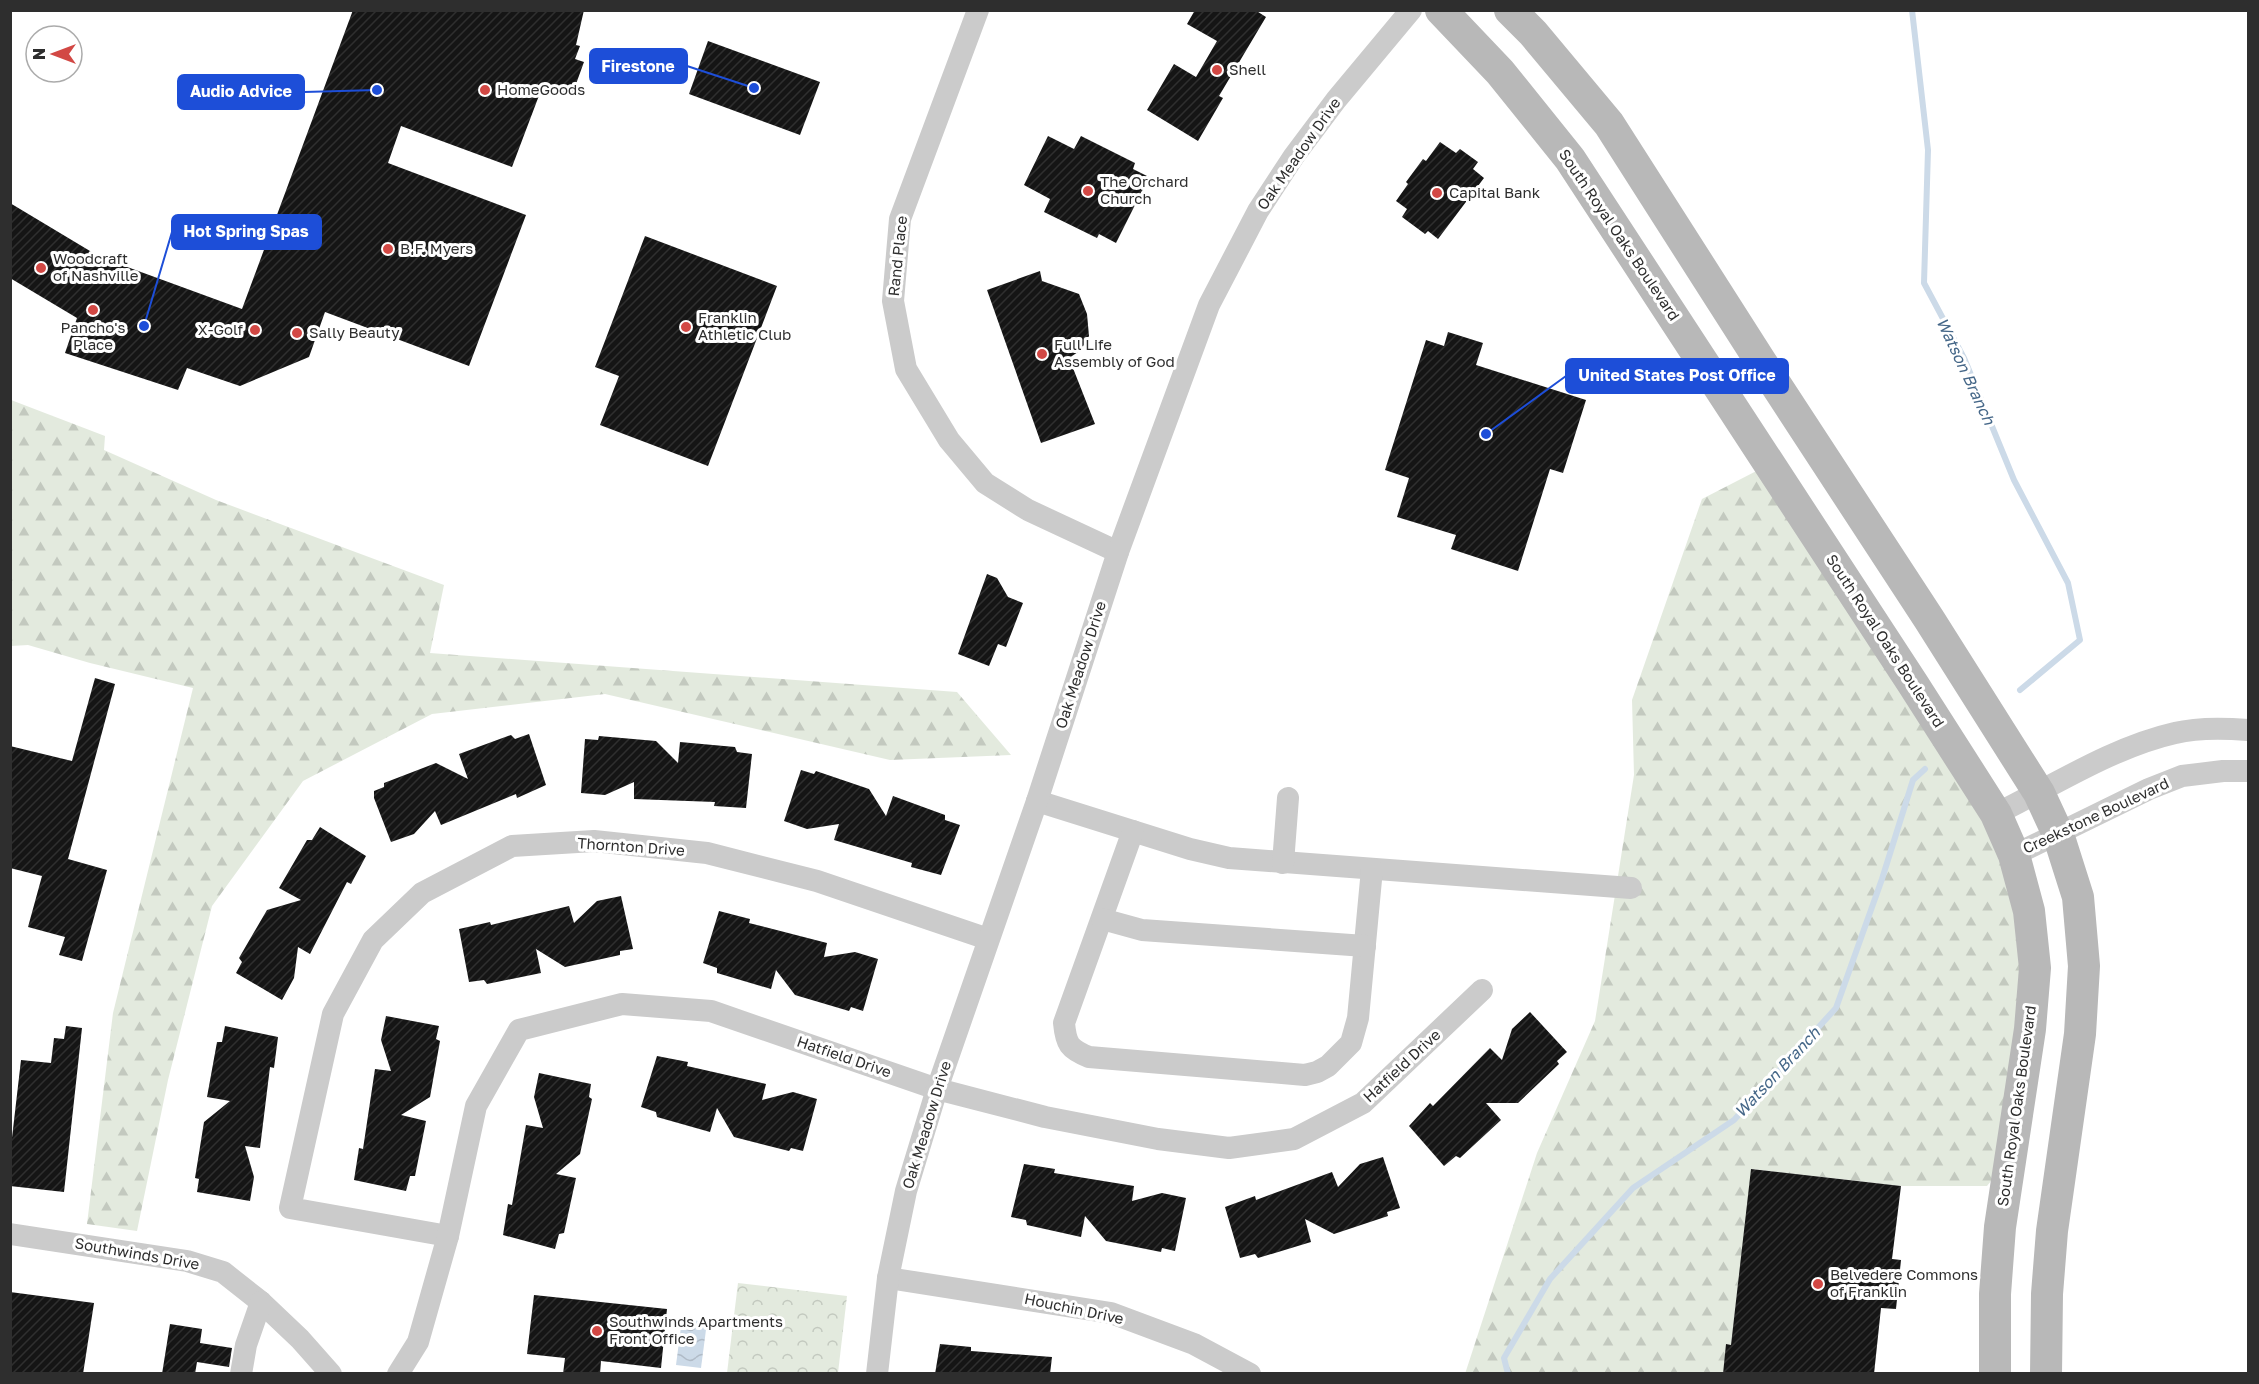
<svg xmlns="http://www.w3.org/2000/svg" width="2259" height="1384" viewBox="0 0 2259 1384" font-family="'Golos Text',sans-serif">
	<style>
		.forest { fill: url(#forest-firs) }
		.park { fill: url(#park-crowns) }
		.water { fill: url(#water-waves) }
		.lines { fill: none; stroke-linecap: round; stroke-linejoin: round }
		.stream { stroke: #ccdae8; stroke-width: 6 }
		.building { fill: url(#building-hatch) }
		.minor { stroke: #cbcbcb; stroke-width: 22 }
		.secondary { stroke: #b8b8b8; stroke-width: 32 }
		.poi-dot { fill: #d24844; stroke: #fff; stroke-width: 2 }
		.labels { text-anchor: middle; stroke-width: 6; stroke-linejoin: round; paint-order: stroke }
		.poi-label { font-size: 15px; fill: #2e2e2e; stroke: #fff; text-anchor: start }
		.street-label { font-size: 15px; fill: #2e2e2e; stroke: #fff }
		.water-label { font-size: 16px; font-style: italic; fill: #456788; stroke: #fff }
		.leader { fill: none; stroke: #1d4ed8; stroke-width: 2 }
		.callout-dot { fill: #1d4ed8; stroke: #fff; stroke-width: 2 }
		.callout { fill: #1d4ed8; stroke: #1d4ed8; stroke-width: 2 }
		.callout-label { font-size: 16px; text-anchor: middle; font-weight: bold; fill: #fff }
	</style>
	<defs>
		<pattern id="forest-firs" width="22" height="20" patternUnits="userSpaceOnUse" patternTransform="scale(1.5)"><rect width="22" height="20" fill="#e3eade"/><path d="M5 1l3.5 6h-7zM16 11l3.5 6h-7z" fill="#c3c9bf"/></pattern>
		<pattern id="park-crowns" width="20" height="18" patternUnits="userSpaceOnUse" patternTransform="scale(1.5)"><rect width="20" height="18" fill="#e3eade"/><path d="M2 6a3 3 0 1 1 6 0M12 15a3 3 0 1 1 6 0" fill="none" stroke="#c3c9bf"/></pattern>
		<pattern id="water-waves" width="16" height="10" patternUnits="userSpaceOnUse" patternTransform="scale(1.5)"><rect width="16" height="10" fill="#ccdae8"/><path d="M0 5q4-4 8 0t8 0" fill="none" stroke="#b0bbc7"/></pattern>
		<pattern id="building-hatch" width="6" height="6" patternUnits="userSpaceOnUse" patternTransform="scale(1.5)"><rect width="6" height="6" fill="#151515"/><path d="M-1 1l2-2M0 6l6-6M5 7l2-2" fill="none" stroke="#2f2f2f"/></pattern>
	</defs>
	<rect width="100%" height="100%" fill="#fff"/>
	<g class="forest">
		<path d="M11,400L105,436L104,450L216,500L444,585L430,653L957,692L1011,755L890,760L605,694L432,714L303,781L212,906L168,1080L137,1231L87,1224L113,1013L193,688L90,663L28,645L11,646Z"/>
		<path d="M1770,464L1996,814L2029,911L2012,1155L1987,1186H1901L1752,1169L1731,1345L1723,1373L1465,1374L1537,1153L1595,1021L1634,775L1632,700L1702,499Z"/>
	</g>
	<path class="park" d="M738,1283L847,1296L838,1373H727Z"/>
	<path class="water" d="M682,1319L707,1322L701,1368L676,1365Z"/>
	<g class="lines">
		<g class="stream">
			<path d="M1912,10L1928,150L1924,283L1964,358L2014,480L2068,583L2080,640L2020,690"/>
			<path d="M1508,1374L1504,1358L1550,1279L1633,1188L1734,1120L1836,1008L1882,879L1913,780L1925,769"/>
		</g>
	</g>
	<g class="building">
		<path d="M353,10H584L576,45L580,46L575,59L584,62L572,95L543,85L512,167L401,126L388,163L526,215L469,366L325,312L309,357L240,386L187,368L178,390L65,353L77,318L10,278V203L100,257L242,309Z"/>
		<path d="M1195,10H1255L1266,17L1219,96L1223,98L1198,141L1147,110L1174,64L1196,77L1217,41L1187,24Z"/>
		<path d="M708,41L820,82L800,135L689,94Z"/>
		<path d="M1048,136L1074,149L1081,136L1135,163L1133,169L1149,177L1116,243L1099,234L1097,238L1044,212L1050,199L1024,185Z"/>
		<path d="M1440,142L1456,153L1460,149L1478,162L1473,169L1484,178L1438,239L1428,231L1425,234L1402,217L1407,209L1396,201L1408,184L1406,182L1423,159L1426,161Z"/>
		<path d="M645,236L777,286L708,466L600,425L619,376L595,367Z"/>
		<path d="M1040,271L1042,281L1079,294L1087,314L1089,336L1081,350L1069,358L1095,424L1041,443L987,290Z"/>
		<path d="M1448,332L1483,343L1476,365L1586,400L1563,473L1550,469L1518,571L1451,549L1456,535L1397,517L1409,478L1385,470L1426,340L1444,346Z"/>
		<path d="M987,574L997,578L1008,597L1023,603L1006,647L998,644L989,666L958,654Z"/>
		<path d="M95,678L115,684L68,859L107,870L82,961L59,955L65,937L28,927L42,876L10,868V746L72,761Z"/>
		<path d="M529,734L546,785L517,798L516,794L441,825L435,811L414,834L391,842L374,798V791L384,787V783L436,763L468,779L459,754L511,735L515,739Z"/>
		<path d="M599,736L656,741L678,763L680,742L735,747L737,752L752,754L746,808L714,806L715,802L634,799V782L605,795L581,793L585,739L598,740Z"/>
		<path d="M801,770L814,774L816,771L869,789L886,816L893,796L945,815V820L960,825L941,875L911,867L912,863L834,840L839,824L807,829L784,821Z"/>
		<path d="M320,827L366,856L351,884L347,882L310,954L298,947L294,978L282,1000L236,973L242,962L239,958L267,910L301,900L279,888L307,840H312Z"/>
		<path d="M621,896L633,949L620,951V955L565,967L536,949L541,973L487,984L484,980L469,982L459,929L490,922L491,925L569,906L574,923L597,901Z"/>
		<path d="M719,911L750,919L749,923L827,943L824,957L855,952L878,959L863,1011L851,1007L849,1011L795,995L776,970L771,989L717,973V968L703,963Z"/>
		<path d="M1530,1012L1567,1052L1557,1061L1559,1064L1518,1103H1486L1501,1120L1460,1158L1456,1156L1444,1166L1409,1126L1430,1103L1433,1106L1490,1048L1502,1060L1512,1029Z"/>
		<path d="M386,1016L439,1026L436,1039L440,1041L430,1097L401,1115L426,1121L415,1176H410L406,1191L354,1180L359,1148L363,1149L375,1069L391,1071L381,1040Z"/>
		<path d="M66,1026L82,1028L64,1192L10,1186V1155L21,1060L51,1063L54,1038L64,1039Z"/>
		<path d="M225,1026L278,1037L274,1068L270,1067L260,1148L245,1146L254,1177L250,1201L197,1192L199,1179L195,1178L204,1122L230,1101L207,1097L217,1042H222Z"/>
		<path d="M657,1056L688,1062L687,1066L766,1084L762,1100L793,1092L817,1099L803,1151L791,1148L789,1151L734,1137L717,1108L710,1132L657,1117L656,1112L641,1107Z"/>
		<path d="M539,1073L591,1084L589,1097L592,1099L580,1154L556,1174L576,1178L564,1233L559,1234L555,1249L503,1235L508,1204L512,1205L526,1125L543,1128L534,1097Z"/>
		<path d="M1383,1157L1400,1208L1387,1212L1388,1216L1334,1234L1305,1219L1311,1242L1258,1258L1255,1254L1240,1258L1225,1207L1255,1196L1256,1200L1332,1172L1338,1187L1360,1164Z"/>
		<path d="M1024,1164L1055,1169L1054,1173L1134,1186L1132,1201L1162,1193L1186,1198L1175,1251L1162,1248L1161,1252L1106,1241L1085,1216L1081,1237L1027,1225L1026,1220L1011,1217Z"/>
		<path d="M1751,1169L1901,1186L1892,1259L1901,1260L1896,1309L1881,1308L1874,1374H1723L1726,1344L1731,1345Z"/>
		<path d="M10,1292L94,1303L83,1374H10Z"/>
		<path d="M534,1295L667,1309L661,1368L601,1361L600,1374H563L565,1358L527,1354Z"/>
		<path d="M170,1324L202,1329L200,1343L232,1348L229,1367L197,1362L195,1374H162Z"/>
		<path d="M940,1344L971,1347V1351L1052,1357L1050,1374H935Z"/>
	</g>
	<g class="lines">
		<g class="minor">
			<path d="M978,10L900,219L893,301L906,369L949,440L985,483L1028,510L1118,552"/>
			<path d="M1037,801L1190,849L1229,858L1631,888"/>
			<path d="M1996,814C2053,786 2113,747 2175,733C2199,727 2224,728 2248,730"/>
			<path d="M1133,831L1064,1023C1066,1044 1069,1049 1089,1057L1305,1075L1317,1072L1328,1066L1351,1043L1358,1018L1372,869"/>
			<path d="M2014,855L2149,789L2182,776L2223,771H2248"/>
			<path d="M1283,863L1288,798"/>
			<path d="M1102,919L1142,930L1365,946"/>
			<path d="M10,1234L187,1261L223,1272L261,1302L300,1339L331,1374"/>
			<path d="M448,1236L290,1208L333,1014L373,940L422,893L512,846L594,841L707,853L817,881L988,939"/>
			<path d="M888,1278L1111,1313L1194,1344L1250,1374"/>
			<path d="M241,1374L246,1345L261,1302"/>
			<path d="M398,1374L418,1342L448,1236L476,1106L519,1030L622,1004L711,1011L937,1089L1045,1117L1158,1139L1229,1148L1294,1139L1363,1103L1482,990"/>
			<path d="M877,1374L888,1278L906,1191L937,1089L1037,801L1118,552L1209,305L1258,211L1294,156L1336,100L1411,10"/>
		</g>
		<g class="secondary">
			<path d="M1441,10L1500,72L1570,159L1913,684L1996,814L2014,855L2029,911L2035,968L2030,1029L2000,1227L1995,1294V1374"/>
			<path d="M1510,10L1533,33L1609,124L1761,362L1929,619L2039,793L2058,834L2078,897L2084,966L2080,1034L2052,1231L2047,1294L2046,1374"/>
		</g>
	</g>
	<g class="poi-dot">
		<circle cx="1217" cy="70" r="6"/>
		<circle cx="485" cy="90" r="6"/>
		<circle cx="1088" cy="191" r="6"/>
		<circle cx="1437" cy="193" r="6"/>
		<circle cx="388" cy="249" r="6"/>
		<circle cx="41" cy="268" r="6"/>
		<circle cx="93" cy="310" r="6"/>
		<circle cx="686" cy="327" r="6"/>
		<circle cx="255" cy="330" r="6"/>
		<circle cx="297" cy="333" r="6"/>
		<circle cx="1042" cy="354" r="6"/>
		<circle cx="1818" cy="1284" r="6"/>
		<circle cx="597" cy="1331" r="6"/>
	</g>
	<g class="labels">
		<g class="poi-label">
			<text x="1229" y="75">Shell</text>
			<text x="497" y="95">HomeGoods</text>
			<text x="1100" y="187">The Orchard<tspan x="1100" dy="17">Church</tspan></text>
			<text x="1449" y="198">Capital Bank</text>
			<text x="400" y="254">B.F. Myers</text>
			<text x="53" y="264">Woodcraft<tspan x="53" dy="17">of Nashville</tspan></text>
			<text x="698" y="323">Franklin<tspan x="698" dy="17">Athletic Club</tspan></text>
			<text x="93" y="333" text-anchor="middle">Pancho's<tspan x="93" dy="17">Place</tspan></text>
			<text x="243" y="335" text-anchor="end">X-Golf</text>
			<text x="309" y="338">Sally Beauty</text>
			<text x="1054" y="350">Full Life<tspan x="1054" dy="17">Assembly of God</tspan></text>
			<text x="1830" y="1280">Belvedere Commons<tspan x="1830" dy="17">of Franklin</tspan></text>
			<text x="609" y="1327">Southwinds Apartments<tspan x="609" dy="17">Front Office</tspan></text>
		</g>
		<g class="street-label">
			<text transform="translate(1299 154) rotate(-55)" y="5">Oak Meadow Drive</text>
			<text transform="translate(1619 235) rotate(56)" y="5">South Royal Oaks Boulevard</text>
			<text transform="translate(898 256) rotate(-84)" y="5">Rand Place</text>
			<text transform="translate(1885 641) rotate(57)" y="5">South Royal Oaks Boulevard</text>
			<text transform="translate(1081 665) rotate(-72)" y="5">Oak Meadow Drive</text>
			<text transform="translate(2096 816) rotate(-25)" y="5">Creekstone Boulevard</text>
			<text transform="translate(631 847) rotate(4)" y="5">Thornton Drive</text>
			<text transform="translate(844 1057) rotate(19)" y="5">Hatfield Drive</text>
			<text transform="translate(1402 1066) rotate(-43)" y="5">Hatfield Drive</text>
			<text transform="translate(2017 1106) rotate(-82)" y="5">South Royal Oaks Boulevard</text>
			<text transform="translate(927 1125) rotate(-73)" y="5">Oak Meadow Drive</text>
			<text transform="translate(137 1254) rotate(10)" y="5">Southwinds Drive</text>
			<text transform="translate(1074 1309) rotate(12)" y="5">Houchin Drive</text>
		</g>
		<g class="water-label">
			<text transform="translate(1966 371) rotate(65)" y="6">Watson Branch</text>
			<text transform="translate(1777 1072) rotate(-47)" y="6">Watson Branch</text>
		</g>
	</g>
	<path class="leader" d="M754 88L687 66M377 90L304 92M144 326L172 232M1486 434L1566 376"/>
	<g class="callout-dot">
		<circle cx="754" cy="88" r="6"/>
		<circle cx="377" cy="90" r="6"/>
		<circle cx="144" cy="326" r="6"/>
		<circle cx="1486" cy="434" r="6"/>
	</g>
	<g class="callout">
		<rect x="590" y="49" width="97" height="34" rx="6"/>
		<rect x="178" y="75" width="126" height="34" rx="6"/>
		<rect x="172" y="215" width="149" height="34" rx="6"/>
		<rect x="1566" y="359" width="222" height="34" rx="6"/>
	</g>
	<g class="callout-label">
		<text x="638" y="72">Firestone</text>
		<text x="241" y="97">Audio Advice</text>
		<text x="246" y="237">Hot Spring Spas</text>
		<text x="1677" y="381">United States Post Office</text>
	</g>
	<rect width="2259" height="1384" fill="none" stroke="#2e2e2e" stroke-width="24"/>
	<g transform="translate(54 54) rotate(270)"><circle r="28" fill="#ffffff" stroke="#ababab" stroke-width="1.5"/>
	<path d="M0-4.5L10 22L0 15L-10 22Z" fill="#d24844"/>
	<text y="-9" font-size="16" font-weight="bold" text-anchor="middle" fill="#2e2e2e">N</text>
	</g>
</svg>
